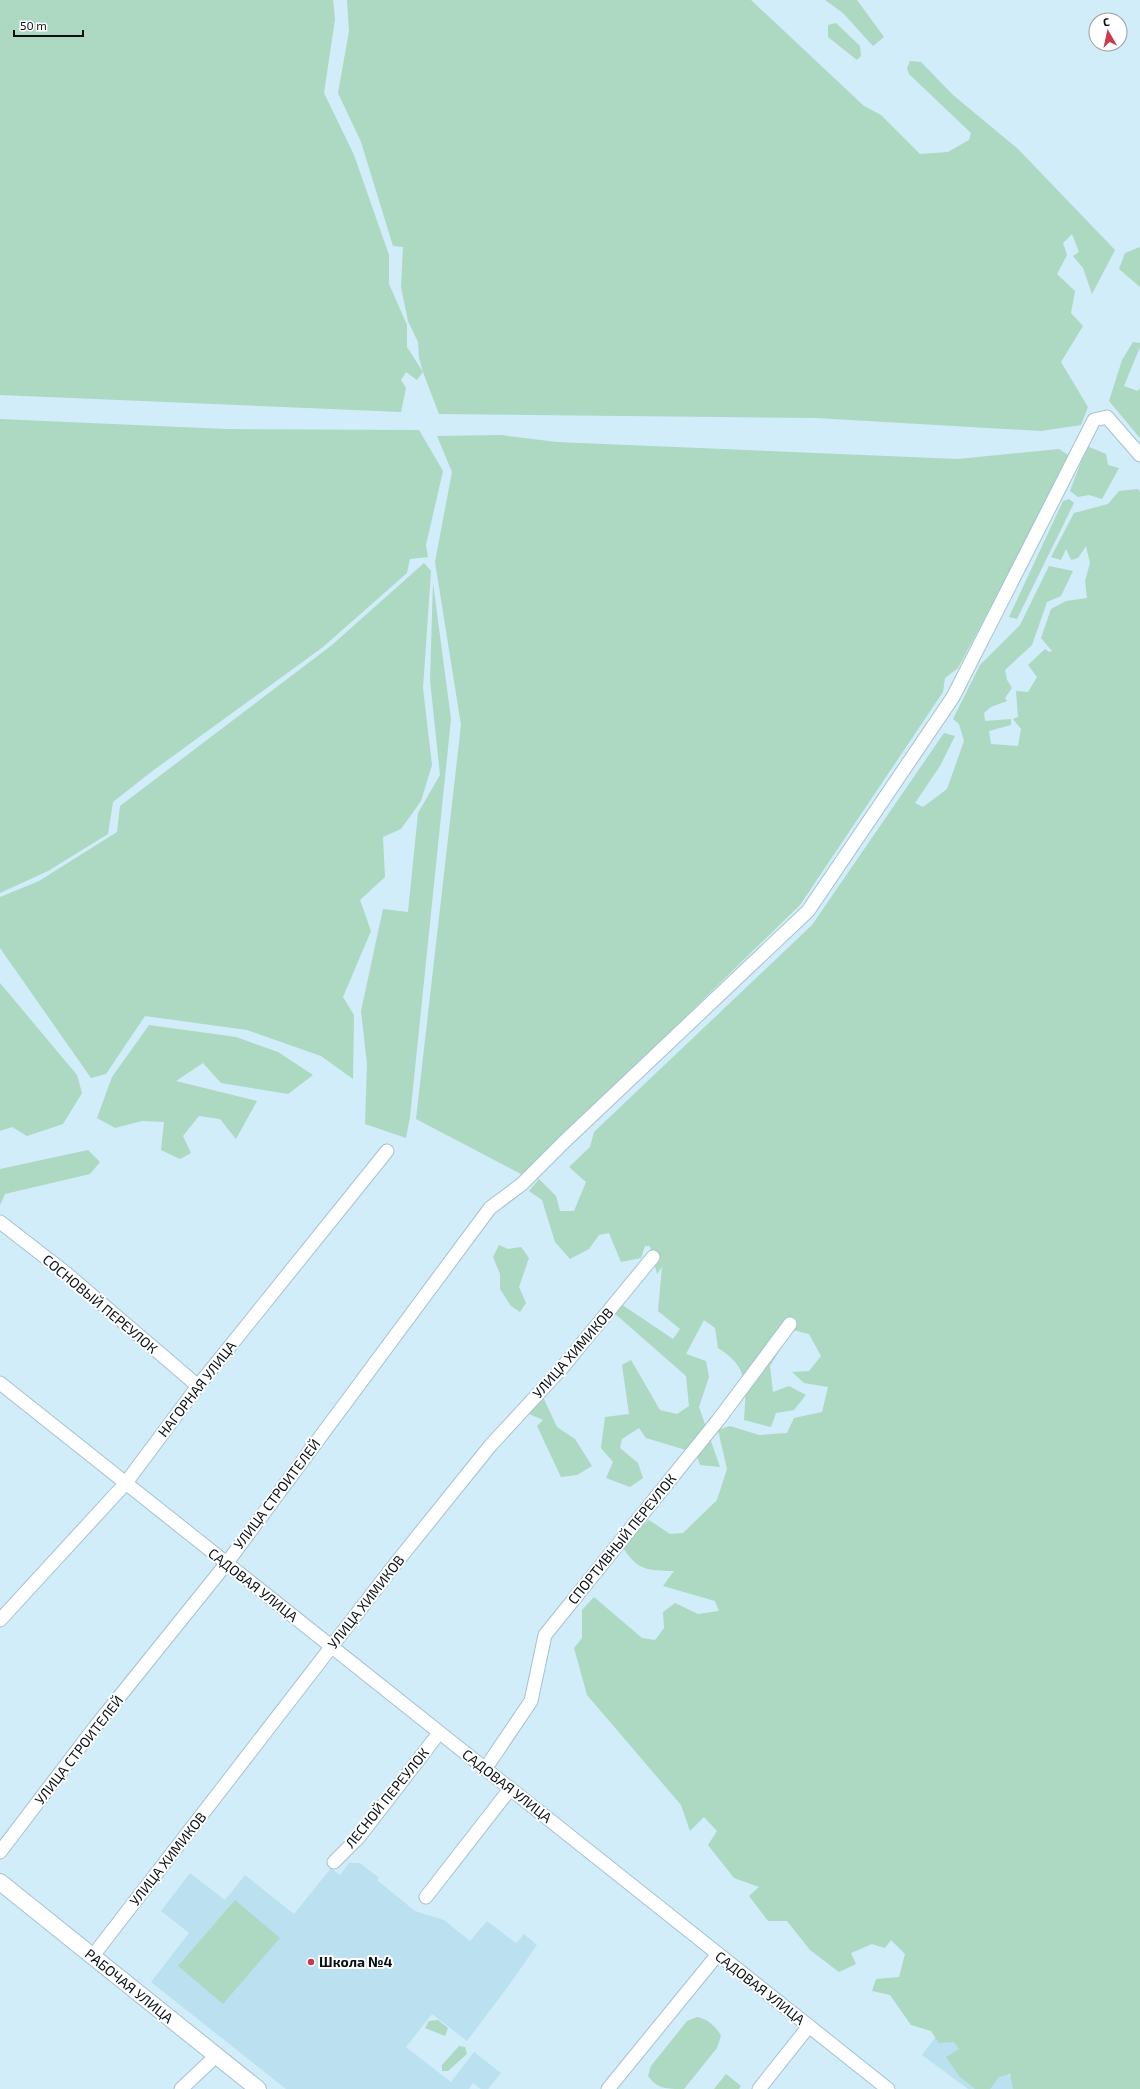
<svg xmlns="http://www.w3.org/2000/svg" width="1140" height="2089" viewBox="0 0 1140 2089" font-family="'Exo 2',sans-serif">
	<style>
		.built { fill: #bbe1f0 }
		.green { fill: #add8c2 }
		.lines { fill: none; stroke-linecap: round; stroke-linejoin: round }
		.minor-casing { stroke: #a6c2ce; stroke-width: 15 }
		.major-casing { stroke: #a6c2ce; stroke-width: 18 }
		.minor { stroke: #fff; stroke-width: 13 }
		.major { stroke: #fff; stroke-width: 16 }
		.poi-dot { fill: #ca3a4e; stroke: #fff; stroke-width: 1.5 }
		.labels { text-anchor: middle; stroke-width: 4; stroke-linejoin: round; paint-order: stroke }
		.street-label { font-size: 14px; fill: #071115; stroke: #fff }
		.poi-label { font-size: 14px; font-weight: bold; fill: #071115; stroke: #fff; text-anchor: start }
	</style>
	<rect width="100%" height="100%" fill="#d0edf9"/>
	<g class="built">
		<path d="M349,1863H360L379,1878L377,1880L415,1911L444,1920L470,1941L487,1921L516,1943L524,1934L537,1945L512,1981L467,2041L432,2014L406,2047L451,2082L474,2052L501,2073L488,2089H481L473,2083L469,2089H286L151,1982L189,1933L161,1911L190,1873L225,1900L245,1875L294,1914L331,1868L340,1875Z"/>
		<path d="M942,2028L1028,2089H968L922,2055Z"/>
	</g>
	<g class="green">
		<path d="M0,0H333L335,19L324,93L354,155L389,255V284L407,325V347L423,372L419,358L418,342L408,321L401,287L403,247L393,246L361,142L338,93L349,31L347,0H751L864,106L881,115L920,154L948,152L969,140L971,133L909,74L907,68L910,61L921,62L953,95L1018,149L1115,250L1092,294L1083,268L1073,256L1079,252L1072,234L1063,243L1067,255L1057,274L1075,291L1071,313L1083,326L1061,362L1088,407L1081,425L1041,431L816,418L439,414L423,372L417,380L406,372L401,380L406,388L401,412L0,395Z"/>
		<path d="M825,0H857L884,37L873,46L843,13Z"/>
		<path d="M836,23L860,46L861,56L857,60L828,37V25Z"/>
		<path d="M1140,247V287L1119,269L1125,253Z"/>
		<path d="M1133,342L1140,343V347L1124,386L1138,391L1140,388V438L1109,401L1122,360Z"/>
		<path d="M0,419L226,429L419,430L443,471L426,545L428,557L410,559L407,573L323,647L151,772L113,802L108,834L48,871L0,893Z"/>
		<path d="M501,435L557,442L958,459L1059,449L1071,457L958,668L945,678L943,692L800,905L523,1175L416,1119L461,725L435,562L452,472L437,436Z"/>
		<path d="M1087,446L1106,454L1108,465L1119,468L1102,499L1089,495L1078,497L1070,491Z"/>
		<path d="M1138,489L1140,492V2089H1013L1010,2074L999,2077L990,2089H975L959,2076L946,2057L959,2049L954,2042L939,2043L931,2031L911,2025L890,1995L872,1991L876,1979L899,1977L905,1954L891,1940L885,1948L872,1944L851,1953L856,1964L839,1972L810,1950L787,1921H768L749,1896L759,1887L734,1878L708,1845L717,1831L704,1817L690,1831L681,1805L587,1695L574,1648L582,1638V1610L594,1597L642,1638L655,1640L664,1628L663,1612L675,1603L698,1614L719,1611L715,1601L663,1586L674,1571C644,1571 636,1569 620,1543L649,1520L670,1534L683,1533L717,1500L727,1469L718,1430L730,1426L759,1435L787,1433L794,1418L822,1412L828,1387L804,1383L792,1372L809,1371L821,1356L809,1334L792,1330L770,1366L773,1392L789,1386L806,1395L794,1410L776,1413L771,1427L744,1420C746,1387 750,1368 718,1348L715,1328L704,1320L686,1354L706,1361L709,1377L699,1407L720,1467L700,1465L696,1453L646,1438L639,1428L622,1439L620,1448L638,1463L643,1478L630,1487L606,1478L613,1462L601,1448L605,1417L629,1414L622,1365L631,1360L660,1410L677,1414L689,1406L686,1376L613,1312L618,1302L673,1339L680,1329L658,1311L662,1267L657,1274L650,1246H645L641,1258L621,1262L609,1233L599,1235L589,1249L570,1259L555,1242L542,1200L529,1191L539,1179L556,1196L560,1211H574L586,1182L569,1167L590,1147L594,1132L812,925L944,733L955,736L940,766L915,803L923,807L947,789L964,741L959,724L953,719L980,665L1020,625L1049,566L1073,571L1061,596L1047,602L1032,645L1005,670L1007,680L1012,688L1005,698L1007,701L991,707L984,713L985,721L1011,719V725L989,731L991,744L1018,746L1021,729L1013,719L1018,717L1016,691L1028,692L1037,677L1028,665L1045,649L1049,652L1052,651L1041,638L1051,609L1066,601L1087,598L1085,581L1090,563L1086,546L1078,558L1071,560L1066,549L1061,560L1051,557L1074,513L1108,504L1119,491Z"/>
		<path d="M1069,499L1074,503L1017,619L1009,617L1063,501Z"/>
		<path d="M424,563L431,571L423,688L432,765L421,801L401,829L383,837L385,877L360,900L371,931L343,997L354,1015L353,1079L321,1056L247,1030L145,1016L106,1074L91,1078L0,948V897L39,881L117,832L120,806L332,645Z"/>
		<path d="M433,583L451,719L410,1117L406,1138L365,1124L367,1064L361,1011L383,909L408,912L418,813L440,775L430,680Z"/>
		<path d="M0,983L77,1075L82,1093L63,1124L27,1136L12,1127L0,1131Z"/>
		<path d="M149,1025L236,1037L278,1052L313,1075L288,1094L221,1083L203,1063L176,1081L257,1101L236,1139L220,1119L199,1116L183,1136L191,1153L180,1159L161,1150L164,1122L142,1121L115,1128L97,1118L112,1077Z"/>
		<path d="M88,1150L100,1162L90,1174L5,1194L0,1205V1169Z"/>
		<path d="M499,1245L508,1249L521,1247L529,1258L519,1287L526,1303L520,1312L511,1306L500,1289V1274L493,1257Z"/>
		<path d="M543,1397L557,1427L575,1439L592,1466L577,1475L561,1477L537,1426L543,1420L529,1414V1398Z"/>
		<path d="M235,1900L280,1938L223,2004L178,1966Z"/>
		<path d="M697,2017C706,2018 717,2027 721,2036L717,2048L684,2089C667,2089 657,2089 648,2076L651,2066L687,2021Z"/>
		<path d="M438,2020L448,2028L445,2036L425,2028L429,2021Z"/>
		<path d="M459,2046L465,2047L467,2054L448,2071H442V2065Z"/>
		<path d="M726,2074L741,2086L739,2089H714Z"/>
	</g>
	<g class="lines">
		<g class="minor-casing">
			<g id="minor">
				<path d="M0,1222L67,1274L198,1386"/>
				<path d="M0,1383L888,2089"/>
				<path d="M0,1620L125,1484L198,1386L387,1151"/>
				<path d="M485,1769L531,1701L545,1635L719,1419L790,1324"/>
				<path d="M0,1852L95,1727L226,1564L490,1208L522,1184L565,1141L808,911L953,697L1094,420L1107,417L1140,455"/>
				<path d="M334,1862L359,1837L439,1733"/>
				<path d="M426,1897L510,1789"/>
				<path d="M92,1957L396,1563L490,1446L561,1369L653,1257"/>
				<path d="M181,2089L216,2056"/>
				<path d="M608,2089L718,1954"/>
				<path d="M759,2089L809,2026"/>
			</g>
		</g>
		<g class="major-casing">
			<path id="major" d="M0,1882L258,2089"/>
		</g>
		<use href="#minor" class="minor"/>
		<use href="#major" class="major"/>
	</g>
	<circle class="poi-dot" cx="311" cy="1962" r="4"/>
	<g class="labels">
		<g class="street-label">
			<text transform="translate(100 1304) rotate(40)" y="5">СОСНОВЫЙ ПЕРЕУЛОК</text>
			<text transform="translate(573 1353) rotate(-49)" y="5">УЛИЦА ХИМИКОВ</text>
			<text transform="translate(197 1389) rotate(-52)" y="5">НАГОРНАЯ УЛИЦА</text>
			<text transform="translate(277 1494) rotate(-53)" y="5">УЛИЦА СТРОИТЕЛЕЙ</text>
			<text transform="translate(622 1539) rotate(-51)" y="5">СПОРТИВНЫЙ ПЕРЕУЛОК</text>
			<text transform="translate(253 1585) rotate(38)" y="5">САДОВАЯ УЛИЦА</text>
			<text transform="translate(366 1602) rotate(-52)" y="5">УЛИЦА ХИМИКОВ</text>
			<text transform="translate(79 1750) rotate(-52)" y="5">УЛИЦА СТРОИТЕЛЕЙ</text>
			<text transform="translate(507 1786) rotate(38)" y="5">САДОВАЯ УЛИЦА</text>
			<text transform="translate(387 1798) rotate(-51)" y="5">ЛЕСНОЙ ПЕРЕУЛОК</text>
			<text transform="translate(168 1859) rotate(-52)" y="5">УЛИЦА ХИМИКОВ</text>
			<text transform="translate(129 1986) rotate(39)" y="5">РАБОЧАЯ УЛИЦА</text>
			<text transform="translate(760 1988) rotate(38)" y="5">САДОВАЯ УЛИЦА</text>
		</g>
		<g class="poi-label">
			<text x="319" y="1967">Школа №4</text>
		</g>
	</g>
	<g transform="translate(1108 32) rotate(351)"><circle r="19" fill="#ffffff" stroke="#9ca0a1"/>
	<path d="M0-3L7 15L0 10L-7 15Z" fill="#ca3a4e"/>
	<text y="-6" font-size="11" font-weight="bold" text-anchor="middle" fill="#071115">С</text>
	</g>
	<path d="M14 30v6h69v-6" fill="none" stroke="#071115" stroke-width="2"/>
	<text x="20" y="30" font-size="12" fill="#071115" stroke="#ffffff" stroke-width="3" paint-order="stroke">50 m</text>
</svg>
